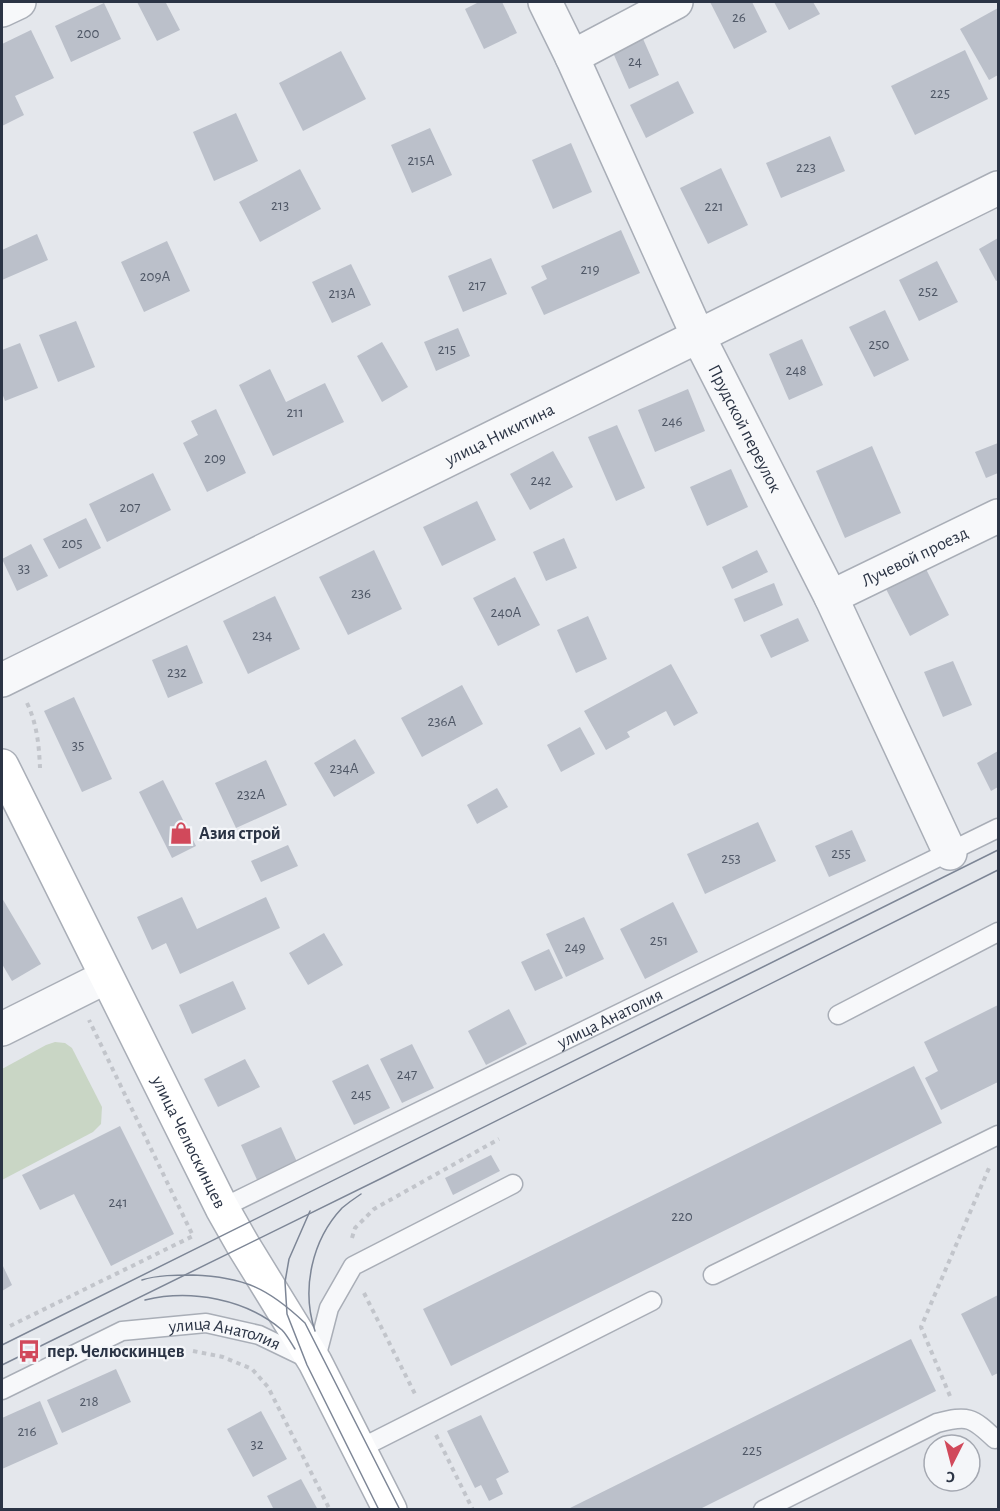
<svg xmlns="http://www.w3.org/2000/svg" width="1000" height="1511" viewBox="0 0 1000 1511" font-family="'Alegreya Sans',sans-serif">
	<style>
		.green { fill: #c9d6c5 }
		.building { fill: #bbc0ca }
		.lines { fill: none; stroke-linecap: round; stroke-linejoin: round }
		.lane-casing { stroke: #a9aeb7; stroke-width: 21 }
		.street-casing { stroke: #a9aeb7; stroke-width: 36 }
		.secondary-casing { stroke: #a9aeb7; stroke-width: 36 }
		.path { stroke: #c2c5cb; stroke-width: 4; stroke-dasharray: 4.5 4.5; stroke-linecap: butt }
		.lane { stroke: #f7f8fa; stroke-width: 18 }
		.street { stroke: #f7f8fa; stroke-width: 33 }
		.secondary { stroke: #fff; stroke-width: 33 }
		.tram { stroke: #7d8696; stroke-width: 1.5 }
		.labels { text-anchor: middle; stroke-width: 4.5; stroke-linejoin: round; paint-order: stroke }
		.number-label { font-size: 15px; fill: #4f5766 }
		.street-label { font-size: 18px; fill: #2b3445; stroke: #f4f6f9 }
		.poi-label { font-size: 18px; font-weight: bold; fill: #2b3445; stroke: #f4f6f9; text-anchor: start }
	</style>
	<rect width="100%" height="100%" fill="#e4e7ec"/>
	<path class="green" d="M55,1042L65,1043L72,1048L102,1107L101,1124L93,1132L2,1180V1069L46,1045Z"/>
	<g class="building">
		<path d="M137,2H169L166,3L180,30L157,41Z"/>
		<path d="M479,2H502L517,33L484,49L465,9Z"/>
		<path d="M710,2H752L767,32L734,49Z"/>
		<path d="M774,2H813L820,14L789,30Z"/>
		<path d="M104,3L121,39L71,62L55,26Z"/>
		<path d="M998,8V75L989,80L960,29Z"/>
		<path d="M31,30L54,78L15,96L24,115L2,126V44Z"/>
		<path d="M640,32L659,75L629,89L610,46Z"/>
		<path d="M965,50L988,99L915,135L891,86Z"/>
		<path d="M341,51L366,99L303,131L279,83Z"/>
		<path d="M678,81L694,113L646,138L630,105Z"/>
		<path d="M236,113L258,161L214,181L193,132Z"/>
		<path d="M430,128L452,175L412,193L391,145Z"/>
		<path d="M830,136L845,171L781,198L766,163Z"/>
		<path d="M571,143L592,192L553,209L532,160Z"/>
		<path d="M721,168L748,225L708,244L680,188Z"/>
		<path d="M300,169L321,209L260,242L239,202Z"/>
		<path d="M621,230L640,273L544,315L531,287L547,279L541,266Z"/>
		<path d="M37,234L48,260L2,280V250Z"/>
		<path d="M998,238V280L996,281L979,249Z"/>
		<path d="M167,241L190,291L144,312L121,262Z"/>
		<path d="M491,258L507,294L463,312L448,276Z"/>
		<path d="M937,261L958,302L919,321L899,280Z"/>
		<path d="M351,264L371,305L332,323L312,282Z"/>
		<path d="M885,310L909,360L874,377L849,327Z"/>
		<path d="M76,321L95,367L58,382L39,335Z"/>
		<path d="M458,328L470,356L436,371L424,342Z"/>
		<path d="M802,339L823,385L789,400L769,354Z"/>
		<path d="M382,342L408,387L382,402L357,356Z"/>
		<path d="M20,343L38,388L5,401L2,393V350Z"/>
		<path d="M270,369L286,402L325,383L344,422L273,456L239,385Z"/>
		<path d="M688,389L705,431L655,452L638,410Z"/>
		<path d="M216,409L246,473L207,492L183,443L198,435L191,421Z"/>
		<path d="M617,425L645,488L616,501L588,437Z"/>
		<path d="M998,443V473L986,478L975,452Z"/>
		<path d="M872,446L901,513L845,538L816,471Z"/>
		<path d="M553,451L573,487L530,510L510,474Z"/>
		<path d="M731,469L748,507L707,526L690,487Z"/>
		<path d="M153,473L171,510L107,542L89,504Z"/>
		<path d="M477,501L496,540L442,566L423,527Z"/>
		<path d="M86,518L101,548L59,569L43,539Z"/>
		<path d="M564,538L577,568L546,581L533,552Z"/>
		<path d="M31,544L48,576L17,591L2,559Z"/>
		<path d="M374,550L402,609L348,635L319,577Z"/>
		<path d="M757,550L768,572L732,589L722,567Z"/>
		<path d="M926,569L949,615L910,636L886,589Z"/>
		<path d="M515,577L540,625L498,646L473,598Z"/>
		<path d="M774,583L783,605L744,622L734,599Z"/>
		<path d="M275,596L300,649L248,674L223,621Z"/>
		<path d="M588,616L607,659L576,673L557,630Z"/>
		<path d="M798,618L809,641L771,658L760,635Z"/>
		<path d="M187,645L203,683L168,698L152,660Z"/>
		<path d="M953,661L972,705L943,717L924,672Z"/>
		<path d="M671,664L698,713L674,726L666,711L627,732L630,737L606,750L584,711Z"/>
		<path d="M462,685L483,724L422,757L401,718Z"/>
		<path d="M74,697L112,779L82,792L44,711Z"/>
		<path d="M580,727L595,754L561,772L547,745Z"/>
		<path d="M355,739L375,773L334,797L314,763Z"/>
		<path d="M998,751V787L991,791L977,763Z"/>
		<path d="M266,760L287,805L236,828L215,783Z"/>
		<path d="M163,780L196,846L172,858L139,792Z"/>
		<path d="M497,788L508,807L477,824L467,805Z"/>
		<path d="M758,822L776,861L705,894L687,854Z"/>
		<path d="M852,830L866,861L829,877L815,846Z"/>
		<path d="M288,845L298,866L261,882L251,861Z"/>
		<path d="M182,897L197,929L266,897L280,928L180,974L166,943L152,950L137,917Z"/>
		<path d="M2,898L41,964L12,981L2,964Z"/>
		<path d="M673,902L698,952L645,979L620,929Z"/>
		<path d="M584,917L604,959L566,977L546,934Z"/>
		<path d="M324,933L343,965L308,985L289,953Z"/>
		<path d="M549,949L563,978L535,991L521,962Z"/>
		<path d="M233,981L246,1009L192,1034L179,1005Z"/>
		<path d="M998,1005V1082L941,1110L925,1078L938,1071L924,1042Z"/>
		<path d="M509,1009L527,1044L486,1065L468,1031Z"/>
		<path d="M412,1044L434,1088L402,1103L380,1059Z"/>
		<path d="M245,1059L260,1087L218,1107L204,1079Z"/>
		<path d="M368,1064L390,1108L354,1125L332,1081Z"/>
		<path d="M914,1066L942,1123L451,1366L423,1309Z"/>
		<path d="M120,1126L174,1234L111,1266L74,1194L40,1210L22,1175Z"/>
		<path d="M281,1127L298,1164L258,1182L241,1145Z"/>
		<path d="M491,1155L500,1171L453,1195L445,1178Z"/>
		<path d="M2,1264L12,1285L2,1291Z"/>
		<path d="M998,1295V1373L992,1376L961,1314Z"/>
		<path d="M911,1339L936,1391L698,1510H566Z"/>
		<path d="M116,1369L131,1402L62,1433L47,1400Z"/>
		<path d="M40,1401L58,1444L2,1469V1418Z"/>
		<path d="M261,1411L287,1459L253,1477L227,1429Z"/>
		<path d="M481,1415L509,1472L496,1479L503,1494L489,1501L481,1485L475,1488L447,1431Z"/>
		<path d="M301,1479L318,1510H274L267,1496Z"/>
	</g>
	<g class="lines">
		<g class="lane-casing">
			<g id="lane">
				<path d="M838,1015L998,932"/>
				<path id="s1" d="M222,1208L998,828"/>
				<path d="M713,1275L998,1135"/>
				<path id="s2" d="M2,1390L122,1331L206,1323L259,1335L315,1362L329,1308L353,1266L513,1184"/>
				<path d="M359,1449L652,1301"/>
				<path d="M763,1510L937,1423C968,1415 972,1417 995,1439"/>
			</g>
		</g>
		<g class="street-casing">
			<g id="street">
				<path id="s3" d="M545,2L572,57L698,336L831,597L950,853"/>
				<path d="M2,10L19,2"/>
				<path d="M572,57L676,2"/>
				<path id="s4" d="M831,597L998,516"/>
				<path id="s5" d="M2,680L998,188"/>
				<path d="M2,1029L106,977"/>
			</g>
		</g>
		<g class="secondary-casing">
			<g id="secondary">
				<path id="s6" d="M2,766L222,1208L243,1245L315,1362L390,1510"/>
			</g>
		</g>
		<g class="path">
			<path d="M27,703C37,724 39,745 40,768"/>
			<path d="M352,1238L355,1228L374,1209L499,1139"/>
			<path d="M364,1293L415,1394"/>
			<path d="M10,1326L193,1236L89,1020"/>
			<path d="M193,1351L223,1357L252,1369L268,1387L330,1510"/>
			<path d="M950,1396L921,1327L989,1168"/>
			<path d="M436,1435L473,1510"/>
		</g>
		<use href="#lane" class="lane"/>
		<use href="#street" class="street"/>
		<use href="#secondary" class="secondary"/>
		<g class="tram">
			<path d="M310,1211L289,1259L285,1282L287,1314L307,1365L379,1510"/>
			<path d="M142,1280C157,1275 177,1275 193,1275C244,1277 268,1288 305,1323L400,1510"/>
			<path d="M145,1300C191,1289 246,1299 282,1330C287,1335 291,1343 295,1349"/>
			<path d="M315,1331C301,1289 312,1240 342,1208C348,1203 355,1198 361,1194"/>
			<path d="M2,1345L998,850"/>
			<path d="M2,1365L380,1179L998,870"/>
		</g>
	</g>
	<defs>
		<g id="shop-bare" transform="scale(1.8)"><path d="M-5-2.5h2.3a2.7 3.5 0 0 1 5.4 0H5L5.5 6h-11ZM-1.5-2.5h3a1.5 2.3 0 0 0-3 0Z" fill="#d1495b" stroke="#f4f6f9" stroke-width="2.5" paint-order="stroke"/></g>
		<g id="bus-bare" transform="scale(1.8)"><path d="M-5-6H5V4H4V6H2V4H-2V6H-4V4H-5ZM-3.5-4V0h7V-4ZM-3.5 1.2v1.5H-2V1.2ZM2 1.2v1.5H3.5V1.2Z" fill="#d1495b" stroke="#f4f6f9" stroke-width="2.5" paint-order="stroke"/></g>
	</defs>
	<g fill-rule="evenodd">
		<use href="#shop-bare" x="181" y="833"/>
		<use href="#bus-bare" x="29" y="1351"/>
	</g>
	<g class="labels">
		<g class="number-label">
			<text x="739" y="22">26</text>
			<text x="88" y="38">200</text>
			<text x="635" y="66">24</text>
			<text x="940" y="98">225</text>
			<text x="421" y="165">215А</text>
			<text x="806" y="172">223</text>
			<text x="280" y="210">213</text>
			<text x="714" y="211">221</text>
			<text x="590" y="274">219</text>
			<text x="155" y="281">209А</text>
			<text x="477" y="290">217</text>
			<text x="928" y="296">252</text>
			<text x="342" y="298">213А</text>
			<text x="879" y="349">250</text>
			<text x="447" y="354">215</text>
			<text x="796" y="375">248</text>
			<text x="295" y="417">211</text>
			<text x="672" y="426">246</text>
			<text x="215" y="463">209</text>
			<text x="541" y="485">242</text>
			<text x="130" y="512">207</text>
			<text x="72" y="548">205</text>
			<text x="24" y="573">33</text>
			<text x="361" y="598">236</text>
			<text x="506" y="617">240А</text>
			<text x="262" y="640">234</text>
			<text x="177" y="677">232</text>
			<text x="442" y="726">236А</text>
			<text x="78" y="750">35</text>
			<text x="344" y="773">234А</text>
			<text x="251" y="799">232А</text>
			<text x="841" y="858">255</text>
			<text x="731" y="863">253</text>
			<text x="659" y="945">251</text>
			<text x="575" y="952">249</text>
			<text x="407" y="1079">247</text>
			<text x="361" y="1099">245</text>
			<text x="118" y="1207">241</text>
			<text x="682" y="1221">220</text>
			<text x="89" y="1406">218</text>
			<text x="27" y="1436">216</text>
			<text x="257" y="1449">32</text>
			<text x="752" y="1455">225</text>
		</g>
		<g class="street-label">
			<text dy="6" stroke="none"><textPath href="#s3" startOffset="471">Прудской переулок</textPath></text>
			<text dy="6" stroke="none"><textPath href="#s5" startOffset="555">улица Никитина</textPath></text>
			<text dy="6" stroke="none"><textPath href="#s4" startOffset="93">Лучевой проезд</textPath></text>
			<text dy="6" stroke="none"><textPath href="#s1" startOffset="432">улица Анатолия</textPath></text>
			<text dy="6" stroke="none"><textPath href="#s6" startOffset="420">улица Челюскинцев</textPath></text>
			<text dy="6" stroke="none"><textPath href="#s2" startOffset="238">улица Анатолия</textPath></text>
		</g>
		<g class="poi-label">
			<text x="199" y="839">Азия строй</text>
			<text x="47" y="1357">пер. Челюскинцев</text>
		</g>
	</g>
	<rect width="1000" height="1511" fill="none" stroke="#2b3445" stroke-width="6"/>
	<g transform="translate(952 1463) rotate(186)"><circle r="28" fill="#f4f6f9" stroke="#a4a8b1" stroke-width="1.5"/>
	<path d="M0-4.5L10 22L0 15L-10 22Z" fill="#d1495b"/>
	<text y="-9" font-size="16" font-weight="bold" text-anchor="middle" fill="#2b3445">С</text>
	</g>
</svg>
